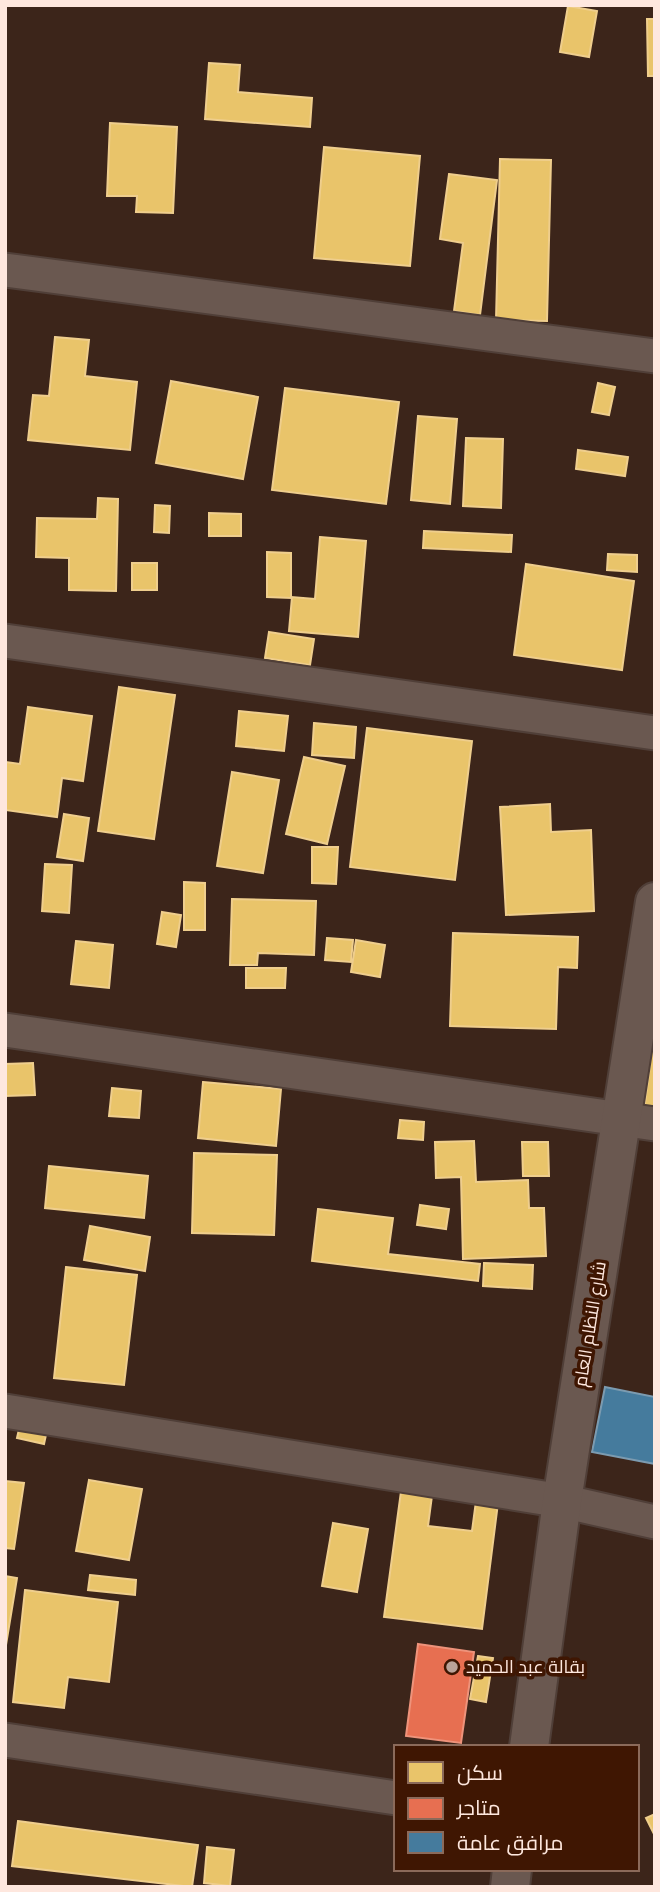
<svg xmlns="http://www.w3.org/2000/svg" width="660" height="1892" viewBox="0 0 660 1892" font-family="Figtree,Cairo,sans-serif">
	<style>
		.homes { fill: #e9c46a; stroke: #efce8d; stroke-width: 2 }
		.shops { fill: #e76f51; stroke: #ee937b; stroke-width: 2 }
		.public { fill: #457b9d; stroke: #7c9bb0; stroke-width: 2 }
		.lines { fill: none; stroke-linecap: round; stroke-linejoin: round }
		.minor-casing { stroke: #503f38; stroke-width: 37 }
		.tertiary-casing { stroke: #503f38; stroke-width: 42 }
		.minor { stroke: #6a5850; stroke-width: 33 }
		.tertiary { stroke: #6a5850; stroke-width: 38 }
		.poi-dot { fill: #baa399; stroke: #3f1602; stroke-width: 2.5 }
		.labels { text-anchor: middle; stroke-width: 7; stroke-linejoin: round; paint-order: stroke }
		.street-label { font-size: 18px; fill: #fee7de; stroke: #3f1602 }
		.poi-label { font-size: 18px; fill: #fee7de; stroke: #3f1602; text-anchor: start }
	</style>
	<rect width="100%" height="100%" fill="#3c251a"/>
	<g class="homes">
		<path d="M568,6L597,11L589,57L560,52Z"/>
		<path d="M647,19H655V76H648Z"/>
		<path d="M209,63L240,65L238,92L312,98L310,127L205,119Z"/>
		<path d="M110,123L177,127L173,213L136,212L137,196H107Z"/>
		<path d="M324,147L420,156L410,266L314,258Z"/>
		<path d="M500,159L551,160L547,321L496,320Z"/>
		<path d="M449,174L497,180L480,315L454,311L463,243L440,239Z"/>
		<path d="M55,337L89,340L85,376L137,382L130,450L28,440L33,395L49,396Z"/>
		<path d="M171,381L258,397L243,479L156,463Z"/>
		<path d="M598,383L615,387L609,415L592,412Z"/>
		<path d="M285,388L399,402L386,504L272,490Z"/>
		<path d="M418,416L457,419L450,504L411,500Z"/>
		<path d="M466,438L503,439L501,508L463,506Z"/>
		<path d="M578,450L628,457L625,476L576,469Z"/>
		<path d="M98,498L118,499L116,591L69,590V558L36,557L37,518L97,519Z"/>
		<path d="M155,505L170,506L169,533L154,532Z"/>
		<path d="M209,513L241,514V536H209Z"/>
		<path d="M424,531L512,535L511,552L423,548Z"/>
		<path d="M320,537L366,541L358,637L289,631L292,597L315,599Z"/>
		<path d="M267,552L291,553V598L267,597Z"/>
		<path d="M608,554L637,555V572L607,570Z"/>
		<rect x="132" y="563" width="25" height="27"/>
		<path d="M526,564L634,581L622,670L514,655Z"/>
		<path d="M269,632L314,639L310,665L265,658Z"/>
		<path d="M119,687L175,695L154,839L98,831Z"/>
		<path d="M28,707L92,716L83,781L62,778L57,817L5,810V762L20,764Z"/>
		<path d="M239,711L288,716L284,751L236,746Z"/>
		<path d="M314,723L356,727L354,758L312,755Z"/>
		<path d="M367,728L472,741L455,880L350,867Z"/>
		<path d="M304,757L345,766L327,844L286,834Z"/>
		<path d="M232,772L279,780L263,873L217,866Z"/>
		<path d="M550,804L551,832L591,830L594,911L506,915L500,807Z"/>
		<path d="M64,814L89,818L83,861L57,857Z"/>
		<path d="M312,847H338L336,884L312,883Z"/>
		<path d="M45,864L72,865L69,913L42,911Z"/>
		<path d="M184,882L205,883V930H184Z"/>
		<path d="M232,899L316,901L314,955L258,953L257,965H230Z"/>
		<path d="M162,912L181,915L176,947L157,944Z"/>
		<path d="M453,933L578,937L577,968L558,967L556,1029L450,1026Z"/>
		<path d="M327,938L353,940L351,962L325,960Z"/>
		<path d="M356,940L385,945L380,977L351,972Z"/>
		<path d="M76,941L113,945L109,988L71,984Z"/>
		<path d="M655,957V1112L644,1110L650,1066L639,1065Z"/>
		<path d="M246,968H286L285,988H246Z"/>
		<path d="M33,1063L35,1095L5,1096V1064Z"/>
		<path d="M203,1082L281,1089L276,1146L198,1138Z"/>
		<path d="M112,1088L141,1091L139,1118L109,1116Z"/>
		<path d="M400,1120L424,1122L423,1140L398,1138Z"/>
		<path d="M474,1141L476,1182L528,1180L529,1208H544L546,1256L463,1259L461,1177L436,1178L435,1142Z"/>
		<path d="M522,1142H548L549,1176H523Z"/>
		<path d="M194,1153L277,1155L274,1235L192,1233Z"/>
		<path d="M49,1166L148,1176L144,1218L45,1208Z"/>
		<path d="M420,1205L449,1209L446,1229L417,1225Z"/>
		<path d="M318,1209L393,1218L388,1254L480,1264L478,1281L312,1261Z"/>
		<path d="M90,1226L150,1237L145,1271L84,1260Z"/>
		<path d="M484,1263L533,1265L532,1289L483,1286Z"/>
		<path d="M66,1267L137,1275L124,1385L54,1378Z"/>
		<path d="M22,1416L49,1421L44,1444L17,1438Z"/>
		<path d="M89,1480L142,1489L129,1560L76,1551Z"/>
		<path d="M5,1481L24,1483L14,1549L5,1548Z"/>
		<path d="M402,1484L433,1488L428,1526L472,1531L476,1501L498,1503L482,1629L384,1617Z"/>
		<path d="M333,1523L368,1529L357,1592L322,1586Z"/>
		<path d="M90,1575L136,1580L135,1595L88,1590Z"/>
		<path d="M5,1576L17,1578L5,1651Z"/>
		<path d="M25,1590L118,1602L109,1682L68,1677L64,1708L13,1702Z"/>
		<path d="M478,1656L493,1658L486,1702L470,1699Z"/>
		<path d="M655,1814V1836L646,1818Z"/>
		<path d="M18,1821L198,1845L192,1887L12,1866Z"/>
		<path d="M207,1847L234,1850L230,1886L204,1883Z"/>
	</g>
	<path class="shops" d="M418,1644L474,1652L461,1743L406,1736Z"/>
	<path class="public" d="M605,1387L655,1397V1464L592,1452Z"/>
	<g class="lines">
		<g class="minor-casing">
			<g id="minor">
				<path d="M5,270L655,356"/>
				<path d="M5,641L655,733"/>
				<path d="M5,1030L655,1124"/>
				<path d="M5,1411L562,1501L655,1522"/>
				<path d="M5,1740L396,1798"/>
			</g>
		</g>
		<g class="tertiary-casing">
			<g id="tertiary">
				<path d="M529,1747L562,1501L655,902"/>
				<path d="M510,1887L512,1869"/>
			</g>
		</g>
		<use href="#minor" class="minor"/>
		<use href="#tertiary" class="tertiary"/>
	</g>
	<circle class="poi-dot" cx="452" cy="1667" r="7"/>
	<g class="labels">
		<g class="street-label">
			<text transform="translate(590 1324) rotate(-81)" y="6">شارع النظام العام</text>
		</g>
		<g class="poi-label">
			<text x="466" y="1673">بقالة عبد الحميد</text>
		</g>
	</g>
	<rect width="660" height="1892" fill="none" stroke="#fee7de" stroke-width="14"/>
	<rect x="394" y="1745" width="245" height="126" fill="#3f1602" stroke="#8b6a5a" stroke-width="2"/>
	<rect x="408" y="1762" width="35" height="21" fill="#e9c46a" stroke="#8b6a5a" stroke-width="2"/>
	<text x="457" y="1780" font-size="21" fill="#fee7de">سكن</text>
	<rect x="408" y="1798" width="35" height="21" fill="#e76f51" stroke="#8b6a5a" stroke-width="2"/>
	<text x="457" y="1815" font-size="21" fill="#fee7de">متاجر</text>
	<rect x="408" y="1832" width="35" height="21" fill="#457b9d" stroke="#8b6a5a" stroke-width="2"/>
	<text x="457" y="1850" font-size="21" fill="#fee7de">مرافق عامة</text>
</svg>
